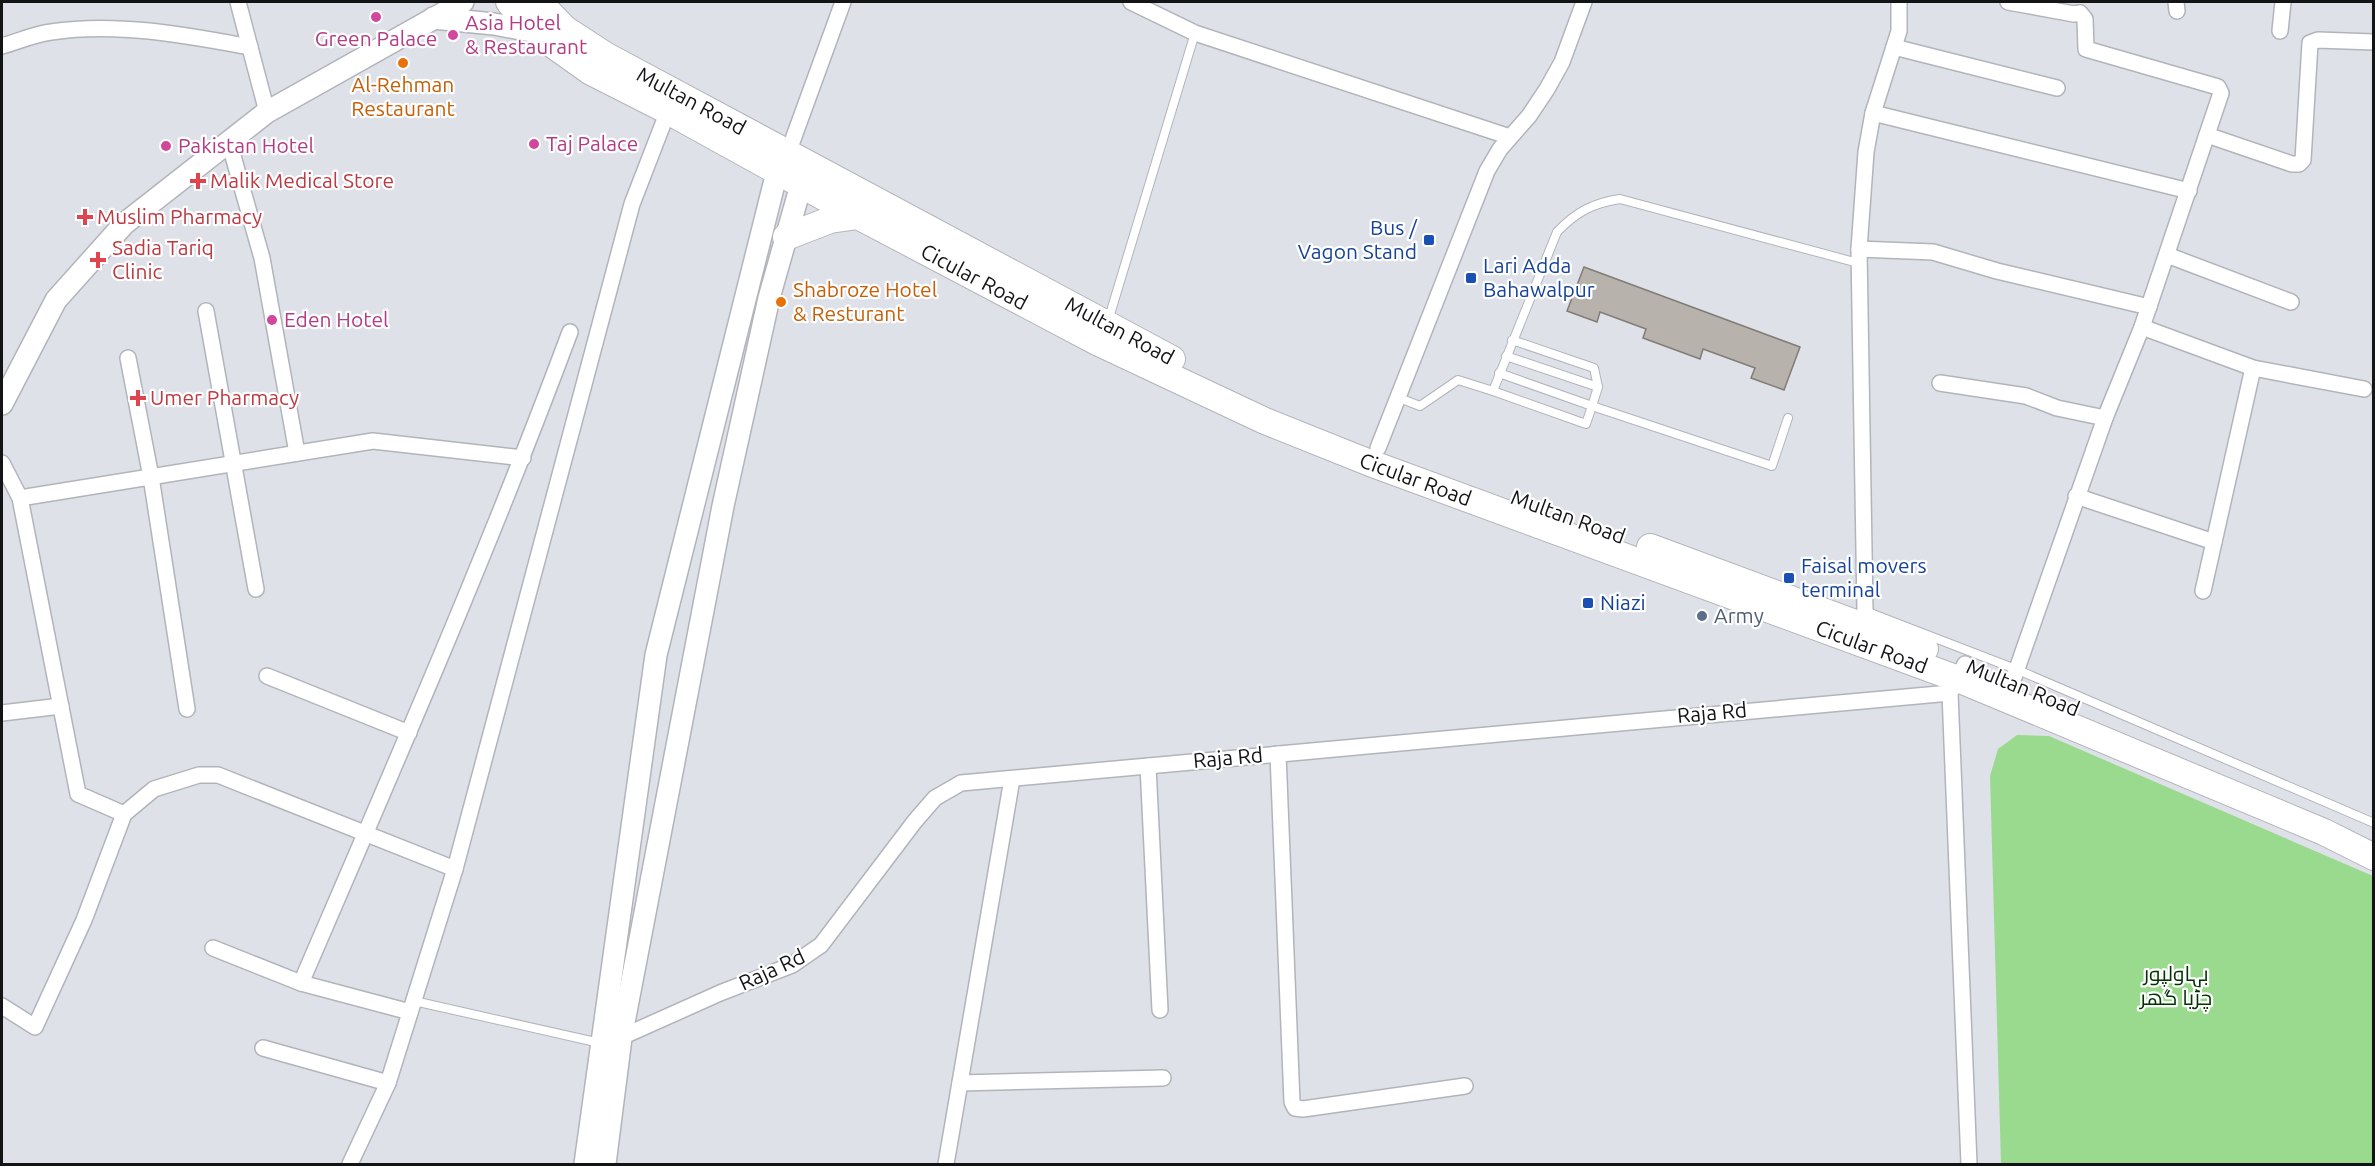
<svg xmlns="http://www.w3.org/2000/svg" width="2375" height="1166" viewBox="0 0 2375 1166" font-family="Ubuntu,Cairo,sans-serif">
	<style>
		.green { fill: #9ada8f }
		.building { fill: #b8b2ac; stroke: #827c77; stroke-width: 1.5 }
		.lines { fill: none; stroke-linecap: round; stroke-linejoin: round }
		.service-casing { stroke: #b2b4bb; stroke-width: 10 }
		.minor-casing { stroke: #b2b4bb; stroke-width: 18 }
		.secondary-casing { stroke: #b2b4bb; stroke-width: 24 }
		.trunk-casing { stroke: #b2b4bb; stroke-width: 28 }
		.service { stroke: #fff; stroke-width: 8 }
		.minor { stroke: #fff; stroke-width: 15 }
		.secondary { stroke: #fff; stroke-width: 21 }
		.trunk { stroke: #fff; stroke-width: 26 }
		.hotel-dot { fill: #d1479c; stroke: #fff; stroke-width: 2 }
		.food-dot { fill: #e8710a; stroke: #fff; stroke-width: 2 }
		.health-dot { fill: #e0444e; stroke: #fff; stroke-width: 2 }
		.transit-dot { fill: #1a4fb4; stroke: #fff; stroke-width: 2 }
		.service-dot { fill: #5c6f8a; stroke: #fff; stroke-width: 2 }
		.labels { text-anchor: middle; stroke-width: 4.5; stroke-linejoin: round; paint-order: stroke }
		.hotel-label { font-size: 21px; fill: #b23c85; stroke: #fff; text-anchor: start }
		.food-label { font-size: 21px; fill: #c56008; stroke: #fff }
		.street-label { font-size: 21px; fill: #131416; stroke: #fff }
		.health-label { font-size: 21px; fill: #be3a42; stroke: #fff; text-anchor: start }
		.transit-label { font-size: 21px; fill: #164399; stroke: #fff; text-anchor: start }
		.service-label { font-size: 21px; fill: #4e5e75; stroke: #fff; text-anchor: start }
		.park-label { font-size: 21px; fill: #033300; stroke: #fff }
	</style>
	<rect width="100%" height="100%" fill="#dfe1e9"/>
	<path class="green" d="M2017,735L2049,736L2373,876V1164H2001L1990,776L1998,749Z"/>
	<path class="building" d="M1584,267L1800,347L1784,390L1751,378L1755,368L1703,349L1700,359L1643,338L1646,329L1600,312L1597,322L1567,311Z"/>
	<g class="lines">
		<g class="service-casing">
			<g id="service">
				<path d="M1108,321L1195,33"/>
				<path d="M1512,340L1594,368L1598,387L1592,406L1772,466L1788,418"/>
				<path d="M1506,356L1598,387"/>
				<path d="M1493,391L1586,424L1592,406L1499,373"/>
				<path d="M1399,398L1420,406L1458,380L1493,391L1557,232C1576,212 1593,203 1620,199L1858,263"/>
				<path d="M1865,611L2018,670L2374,823"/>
				<path d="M414,1001L600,1043"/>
			</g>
		</g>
		<g class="minor-casing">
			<g id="minor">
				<path d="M238,2L267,112"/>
				<path d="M1131,2L1195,33L1510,137"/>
				<path d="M2008,2L2074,14L2080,13"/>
				<path d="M2176,2L2177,11"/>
				<path d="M2280,31L2283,2"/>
				<path d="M2,46C17,42 34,34 51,32C117,22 185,35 250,47"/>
				<path d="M1894,47L2057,88"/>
				<path d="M1873,113L2189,191"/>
				<path d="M2207,135L2292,164H2299L2303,160L2310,43L2318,40L2374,42"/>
				<path d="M229,142L262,258L297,453"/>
				<path d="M788,153L843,2"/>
				<path d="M1859,249L1933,252L1997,271L2149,307"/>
				<path d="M2167,255L2291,302"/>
				<path d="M206,311L256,589"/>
				<path d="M2142,327L2253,368L2364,389"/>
				<path d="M128,358L151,477L187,709"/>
				<path d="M1940,383L2026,396L2057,408L2105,418"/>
				<path d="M1378,448L1487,171L1500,149L1529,116L1547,89L1562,62L1584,2"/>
				<path d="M2,463L20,498L78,794L124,814L154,789L199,775H218L455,869"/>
				<path d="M2076,496L2214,542"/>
				<path d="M20,498L373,441L523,458"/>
				<path d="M2203,591L2253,368"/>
				<path d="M1857,632L1865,611L1859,249L1866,152L1873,113L1899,31V2"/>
				<path d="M1965,664L1950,693L1969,1164"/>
				<path d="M267,676L409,733"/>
				<path d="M2012,683L2105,418L2142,327L2221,93L2218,87L2086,49L2085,19L2080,13"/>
				<path d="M2,713L61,706"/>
				<path d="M1278,754L1292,1102L1295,1108L1303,1109L1465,1086"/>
				<path d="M1148,766L1160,1010"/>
				<path d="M213,948L301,983L410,1012"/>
				<path d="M301,983C394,767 488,552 570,332"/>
				<path d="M2,1006L35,1027L84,920L124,814"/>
				<path d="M615,1040L720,993L792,965L821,945L915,821L935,798L961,783L1950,693"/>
				<path d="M263,1048L388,1083"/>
				<path d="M960,1083L1163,1078"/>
				<path d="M350,1164L388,1083L455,869L632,204L668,111"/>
				<path d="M946,1164L1012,779"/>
			</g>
		</g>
		<g class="secondary-casing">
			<g id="secondary">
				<path d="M433,18L494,24L537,32"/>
				<path d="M2,404L56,300L124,224L267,112L463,2"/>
				<path d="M585,1164L656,655L777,172"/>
				<path d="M605,1164L621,1038L723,506L769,298L801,185"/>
			</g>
		</g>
		<g class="trunk-casing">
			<g id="trunk">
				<path id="s1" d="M509,2L529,25L553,45L591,72L668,111L858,216L1097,342L1265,421L1370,463L1958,679L2324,832L2374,857"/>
				<path id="s2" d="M539,2L565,29L605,55L1172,359"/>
				<path d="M786,237L830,220L858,216"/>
				<path d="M1650,547L1925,649"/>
			</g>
		</g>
		<use href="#service" class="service"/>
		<use href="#minor" class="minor"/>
		<use href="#secondary" class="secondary"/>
		<use href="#trunk" class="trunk"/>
	</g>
	<g class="hotel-dot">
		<circle cx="376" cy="17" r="6"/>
		<circle cx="453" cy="35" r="6"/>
		<circle cx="534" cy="144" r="6"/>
		<circle cx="166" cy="146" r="6"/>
		<circle cx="272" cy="320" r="6"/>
	</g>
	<g class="food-dot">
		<circle cx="403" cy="63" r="6"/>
		<circle cx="781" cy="302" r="6"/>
	</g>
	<g class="health-dot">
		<path d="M195 172h6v6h6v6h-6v6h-6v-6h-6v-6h6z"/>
		<path d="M82 208h6v6h6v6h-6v6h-6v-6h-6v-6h6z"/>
		<path d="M95 251h6v6h6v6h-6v6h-6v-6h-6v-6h6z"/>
		<path d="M135 389h6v6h6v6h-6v6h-6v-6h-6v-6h6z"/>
	</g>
	<g class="transit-dot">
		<rect x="1423" y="234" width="12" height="12" rx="3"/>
		<rect x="1465" y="272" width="12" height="12" rx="3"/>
		<rect x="1783" y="572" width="12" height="12" rx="3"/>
		<rect x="1582" y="597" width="12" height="12" rx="3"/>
	</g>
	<circle class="service-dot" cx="1702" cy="616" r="6"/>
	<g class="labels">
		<g class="hotel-label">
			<text x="465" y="30">Asia Hotel<tspan x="465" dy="24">&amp; Restaurant</tspan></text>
			<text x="376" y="46" text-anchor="middle">Green Palace</text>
			<text x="546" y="151">Taj Palace</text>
			<text x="178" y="153">Pakistan Hotel</text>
			<text x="284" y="327">Eden Hotel</text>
		</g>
		<g class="food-label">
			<text x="403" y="92">Al-Rehman<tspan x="403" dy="24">Restaurant</tspan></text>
			<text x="793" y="297" text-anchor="start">Shabroze Hotel<tspan x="793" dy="24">&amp; Resturant</tspan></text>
		</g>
		<g class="street-label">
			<text dy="7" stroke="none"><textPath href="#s2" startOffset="183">Multan Road</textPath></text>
			<text dy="7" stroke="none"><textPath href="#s1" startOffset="543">Cicular Road</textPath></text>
			<text dy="7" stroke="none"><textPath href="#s2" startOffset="669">Multan Road</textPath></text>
			<text dy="7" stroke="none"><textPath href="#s1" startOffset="1029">Cicular Road</textPath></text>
			<text transform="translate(1568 517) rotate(20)" y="7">Multan Road</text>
			<text dy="7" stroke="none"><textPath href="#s1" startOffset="1515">Cicular Road</textPath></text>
			<text transform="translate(2023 688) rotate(22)" y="7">Multan Road</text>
			<text transform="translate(1712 713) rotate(-5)" y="7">Raja Rd</text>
			<text transform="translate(1228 758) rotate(-5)" y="7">Raja Rd</text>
			<text transform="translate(772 970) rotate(-25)" y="7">Raja Rd</text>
		</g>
		<g class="health-label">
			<text x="210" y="188">Malik Medical Store</text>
			<text x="97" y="224">Muslim Pharmacy</text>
			<text x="112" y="255">Sadia Tariq<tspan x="112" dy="24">Clinic</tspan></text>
			<text x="150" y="405">Umer Pharmacy</text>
		</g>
		<g class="transit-label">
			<text x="1417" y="235" text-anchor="end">Bus /<tspan x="1417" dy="24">Vagon Stand</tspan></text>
			<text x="1483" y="273">Lari Adda<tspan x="1483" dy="24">Bahawalpur</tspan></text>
			<text x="1801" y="573">Faisal movers<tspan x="1801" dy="24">terminal</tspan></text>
			<text x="1600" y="610">Niazi</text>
		</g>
		<g class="service-label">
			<text x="1714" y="623">Army</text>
		</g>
		<g class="park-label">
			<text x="2176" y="981">بہاولپور<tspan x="2176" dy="24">چڑیا گھر</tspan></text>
		</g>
	</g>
	<rect width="2375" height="1166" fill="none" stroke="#131416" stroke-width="6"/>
</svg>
